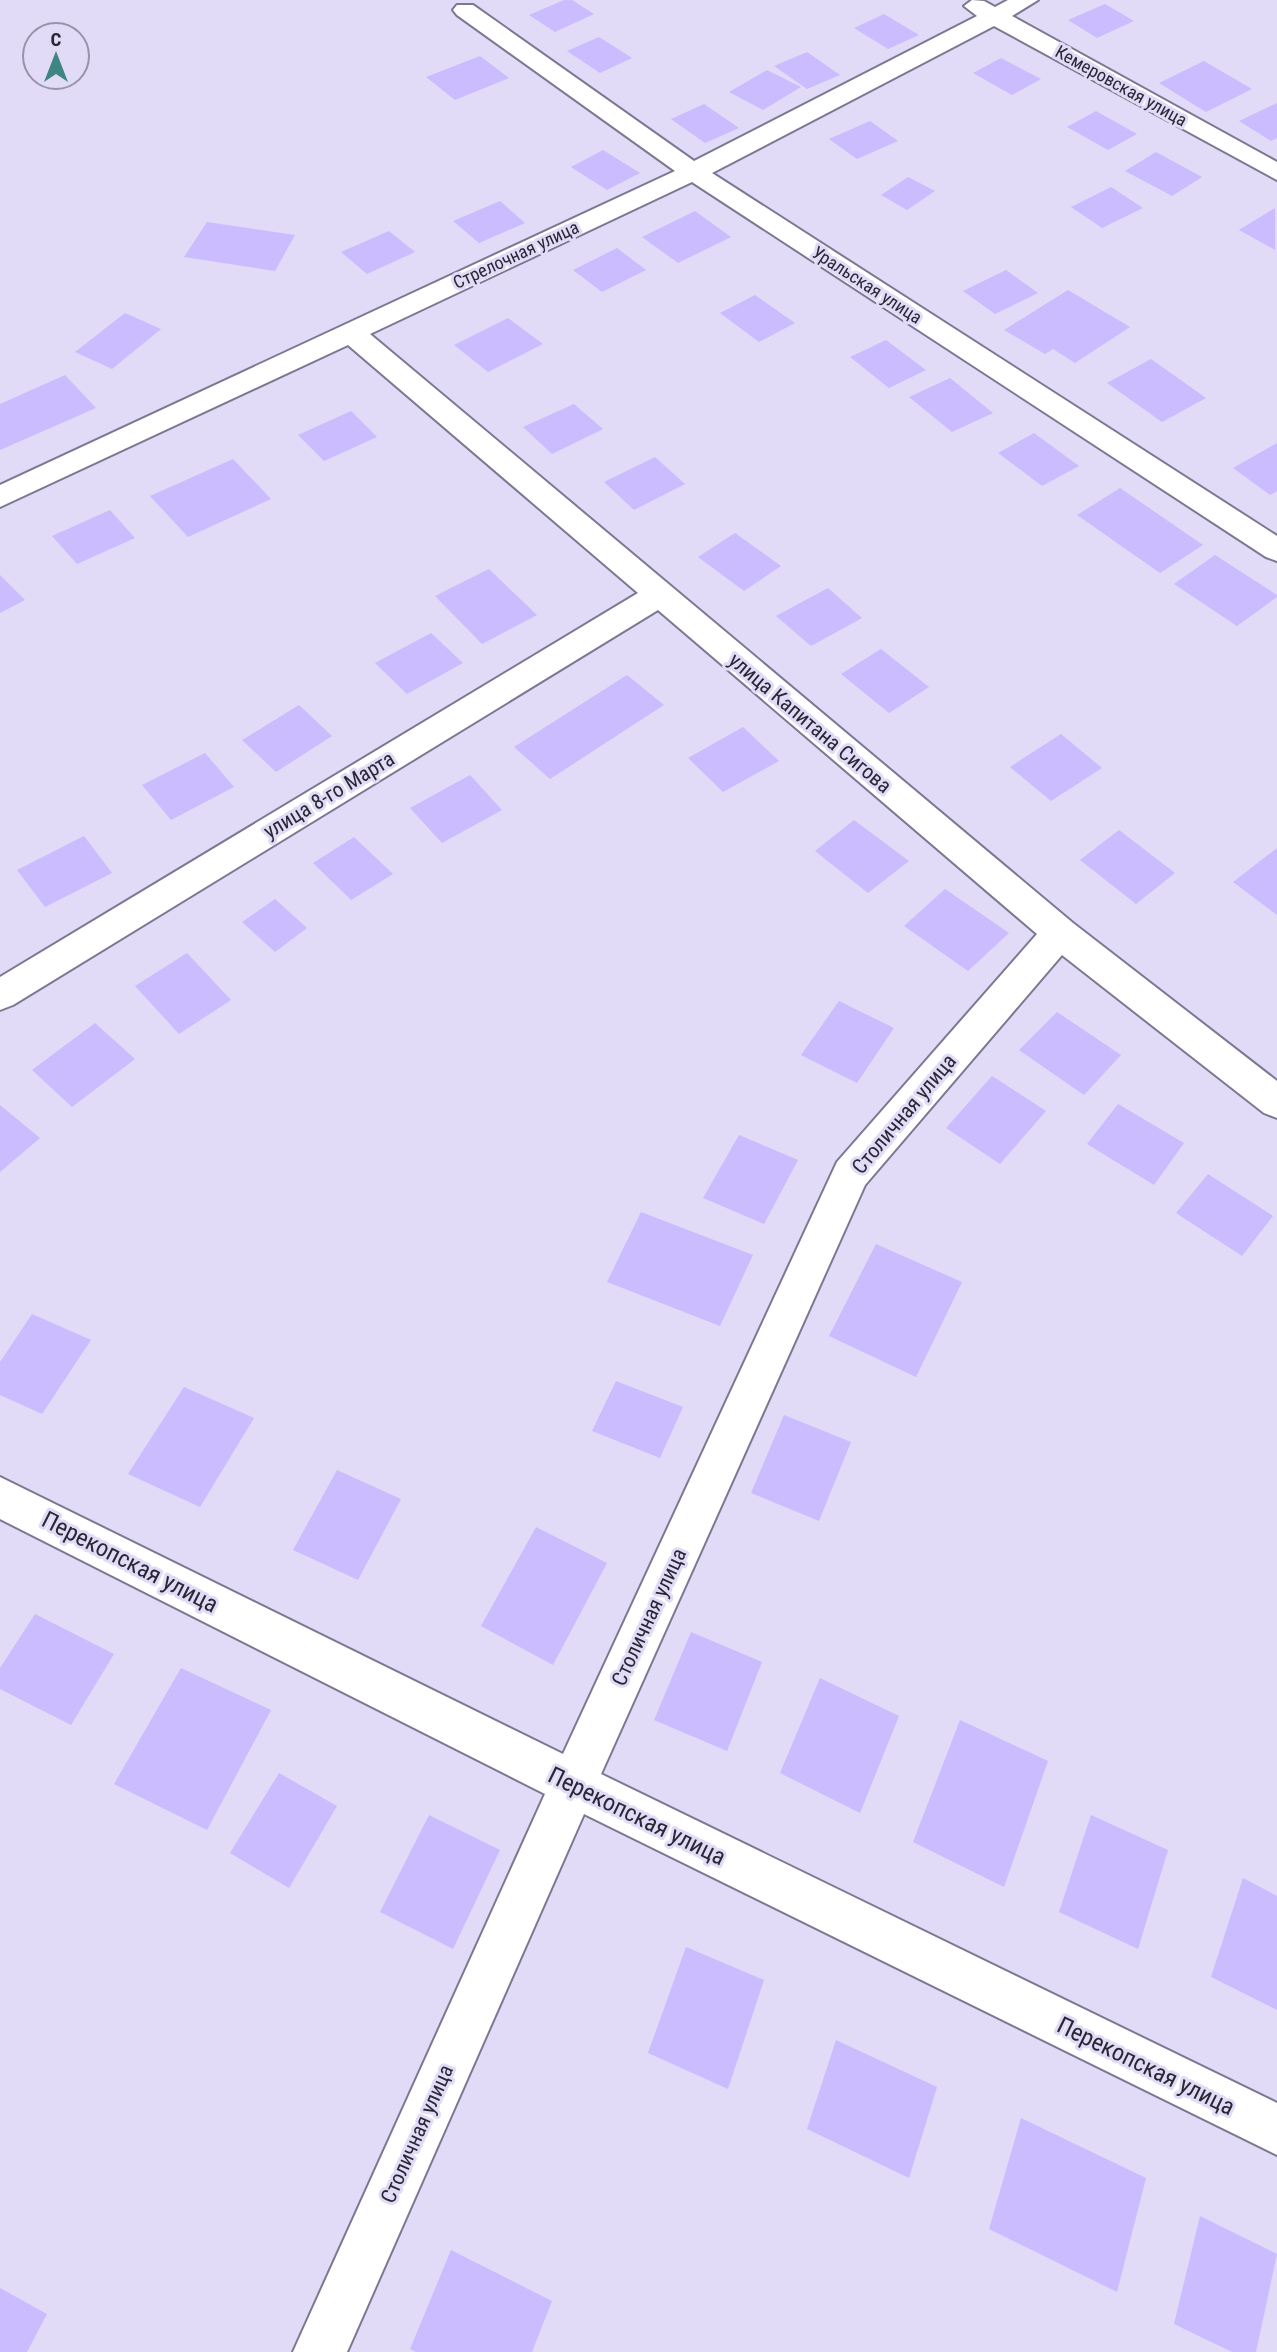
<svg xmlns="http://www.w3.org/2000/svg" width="1277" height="2352" viewBox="0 0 1277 2352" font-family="'Roboto Condensed',sans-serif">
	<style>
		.building { fill: #cabcfe }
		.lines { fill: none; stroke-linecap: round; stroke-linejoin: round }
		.street-casing { stroke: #7d7892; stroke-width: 4 }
		.street { fill: #fff; fill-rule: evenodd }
		.labels { text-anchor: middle; stroke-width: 6; stroke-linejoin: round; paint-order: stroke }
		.far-street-label { font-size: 18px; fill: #292732; stroke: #e1dbf8 }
		.street-label { font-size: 21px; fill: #292732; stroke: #e1dbf8 }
		.near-street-label { font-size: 24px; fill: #292732; stroke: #e1dbf8 }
	</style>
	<rect width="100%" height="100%" fill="#e1dbf8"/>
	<g class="building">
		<path d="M564,0H572L594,14L555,32L529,15Z"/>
		<path d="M1105,4L1134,21L1097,38L1068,20Z"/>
		<path d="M884,14L919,35L888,49L854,28Z"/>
		<path d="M599,37L632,58L600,73L567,51Z"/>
		<path d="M807,52L840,75L807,89L774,66Z"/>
		<path d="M480,56L509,78L455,100L426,77Z"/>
		<path d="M1001,58L1041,79L1012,95L973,73Z"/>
		<path d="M1204,61L1252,89L1206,112L1159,83Z"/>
		<path d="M767,70L801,87L763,110L729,92Z"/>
		<path d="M1277,103V138L1271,141L1239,121Z"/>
		<path d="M704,104L739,128L705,143L671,119Z"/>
		<path d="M1096,111L1137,134L1108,150L1067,127Z"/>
		<path d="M870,121L898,141L857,159L829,139Z"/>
		<path d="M603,150L640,173L607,190L571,167Z"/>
		<path d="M1156,152L1202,177L1172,196L1125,171Z"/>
		<path d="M908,177L935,191L907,210L881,195Z"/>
		<path d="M1111,187L1143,208L1102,228L1071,207Z"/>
		<path d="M500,201L525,223L479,243L453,221Z"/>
		<path d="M1275,208V250L1239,230Z"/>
		<path d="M695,211L731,237L678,263L642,237Z"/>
		<path d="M207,222L295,235L275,271L184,257Z"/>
		<path d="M389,231L415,252L367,274L341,252Z"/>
		<path d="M617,248L646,270L602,292L573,270Z"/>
		<path d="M1006,270L1038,293L995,314L963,291Z"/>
		<path d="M1068,290L1130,327L1075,363L1053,349L1045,354L1004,330Z"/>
		<path d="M755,295L795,323L759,342L720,313Z"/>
		<path d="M125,313L161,329L112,369L75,352Z"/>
		<path d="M508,318L543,344L488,372L454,345Z"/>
		<path d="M886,340L926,370L889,388L850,357Z"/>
		<path d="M1151,359L1206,398L1162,422L1107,383Z"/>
		<path d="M65,375L96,408L0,450V404Z"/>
		<path d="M950,378L993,413L952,432L909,397Z"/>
		<path d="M574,404L603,429L552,454L523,427Z"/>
		<path d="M351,411L377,437L324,461L298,435Z"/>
		<path d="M1034,433L1079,466L1042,486L998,453Z"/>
		<path d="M1277,443V491L1270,495L1233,468Z"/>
		<path d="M655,457L685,484L634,510L604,482Z"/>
		<path d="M233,459L271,499L188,537L150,496Z"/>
		<path d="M1120,488L1203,545L1160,573L1077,515Z"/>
		<path d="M110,510L135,538L77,564L52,536Z"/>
		<path d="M735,533L781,566L744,591L698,557Z"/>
		<path d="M1215,555L1277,595V597L1237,626L1174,584Z"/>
		<path d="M489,569L537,615L482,644L435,596Z"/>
		<path d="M0,575L25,600L0,613Z"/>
		<path d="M828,588L862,618L811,646L776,616Z"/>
		<path d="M431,633L463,663L407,694L375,663Z"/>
		<path d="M881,649L929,687L889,713L841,674Z"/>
		<path d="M627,675L664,705L550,779L514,747Z"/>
		<path d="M299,705L332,736L276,772L242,740Z"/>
		<path d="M743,727L779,761L723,792L688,758Z"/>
		<path d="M1061,734L1102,768L1051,801L1010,767Z"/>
		<path d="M205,753L234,787L171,820L142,785Z"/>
		<path d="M470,775L502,810L442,843L410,808Z"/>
		<path d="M854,820L909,861L868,893L815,851Z"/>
		<path d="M1119,830L1175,873L1136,904L1080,860Z"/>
		<path d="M84,836L112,873L45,907L17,870Z"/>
		<path d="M354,837L393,874L351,900L313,863Z"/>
		<path d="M1277,848V915L1233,882Z"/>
		<path d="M945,889L1009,933L968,971L904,926Z"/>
		<path d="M275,899L307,928L275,952L242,922Z"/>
		<path d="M187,953L231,1000L179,1034L135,986Z"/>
		<path d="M839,1001L894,1028L857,1083L801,1055Z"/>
		<path d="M1057,1012L1121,1055L1084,1095L1019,1050Z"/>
		<path d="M95,1023L135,1059L72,1107L32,1070Z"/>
		<path d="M992,1076L1046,1111L1000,1164L946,1128Z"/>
		<path d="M1118,1104L1184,1143L1154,1185L1087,1144Z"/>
		<path d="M0,1105L40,1138L0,1172Z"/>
		<path d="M739,1135L798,1160L764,1224L703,1198Z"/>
		<path d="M1208,1174L1273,1216L1242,1256L1176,1213Z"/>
		<path d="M641,1212L753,1255L720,1326L607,1282Z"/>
		<path d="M876,1244L962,1282L916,1377L829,1336Z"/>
		<path d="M32,1314L91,1340L42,1414L0,1395V1362Z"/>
		<path d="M616,1381L683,1407L660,1458L592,1431Z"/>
		<path d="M184,1387L254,1418L200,1507L128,1474Z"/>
		<path d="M784,1415L851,1442L819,1521L751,1493Z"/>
		<path d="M337,1470L401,1499L358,1580L293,1550Z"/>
		<path d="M536,1527L607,1563L553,1665L481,1626Z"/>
		<path d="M35,1614L114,1654L71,1725L0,1689V1668Z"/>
		<path d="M691,1632L762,1662L727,1751L654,1720Z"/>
		<path d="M181,1668L271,1710L207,1830L114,1784Z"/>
		<path d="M820,1678L899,1716L860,1813L780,1773Z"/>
		<path d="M960,1720L1048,1761L1004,1887L913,1842Z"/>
		<path d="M279,1773L337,1806L289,1888L230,1853Z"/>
		<path d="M429,1815L500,1850L453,1949L380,1912Z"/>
		<path d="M1091,1815L1168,1850L1138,1949L1059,1912Z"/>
		<path d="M1243,1878L1277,1896V2010L1211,1977Z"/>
		<path d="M686,1947L764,1980L728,2089L648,2053Z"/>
		<path d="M836,2040L937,2087L909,2178L807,2129Z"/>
		<path d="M1021,2118L1146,2178L1117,2292L989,2229Z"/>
		<path d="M1200,2216L1277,2254L1256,2352H1232L1174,2324Z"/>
		<path d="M451,2250L552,2301L532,2352H416L410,2349Z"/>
		<path d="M0,2288L47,2314L27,2352H0Z"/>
	</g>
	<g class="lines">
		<g class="street-casing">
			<path id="street" d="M972,0L984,1L995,7L1008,0H1038L1012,16L1277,162V180L994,26L712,173L1277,536V561L1266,557L692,182L370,334L1073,923L1277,1081V1118L1264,1113L1062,955L865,1185L601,1774L1277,2103V2155L584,1814L347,2352H293L545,1794L0,1519V1477L563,1754L837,1162L1037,934L658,610L13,1005L0,1010V977L638,593L348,345L0,507V485L675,171L457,15L453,10L457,5H473L694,161L977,16L964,6Z"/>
		</g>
		<use href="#street" class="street"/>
	</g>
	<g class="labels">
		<g class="far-street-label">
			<text transform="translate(1121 86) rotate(29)" y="6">Кемеровская улица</text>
			<text transform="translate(516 255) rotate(-25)" y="6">Стрелочная улица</text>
			<text transform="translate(867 285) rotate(33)" y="6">Уральская улица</text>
		</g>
		<g class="street-label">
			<text transform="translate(810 723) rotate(40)" y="7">улица Капитана Сигова</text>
			<text transform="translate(329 795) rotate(-31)" y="7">улица 8-го Марта</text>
			<text transform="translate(904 1114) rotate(-50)" y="7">Столичная улица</text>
			<text transform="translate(649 1617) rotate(-65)" y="7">Столичная улица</text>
			<text transform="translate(417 2134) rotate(-66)" y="7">Столичная улица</text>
		</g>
		<g class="near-street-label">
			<text transform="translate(130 1562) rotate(27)" y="8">Перекопская улица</text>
			<text transform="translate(637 1816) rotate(26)" y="8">Перекопская улица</text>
			<text transform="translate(1146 2066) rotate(26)" y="8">Перекопская улица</text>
		</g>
	</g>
	<g transform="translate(56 56)"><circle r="33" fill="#e1dbf8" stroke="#9793a9" stroke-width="2"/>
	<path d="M0-5L12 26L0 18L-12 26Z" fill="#3e8684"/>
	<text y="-10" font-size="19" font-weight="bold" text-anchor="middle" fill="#292732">С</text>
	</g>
</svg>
